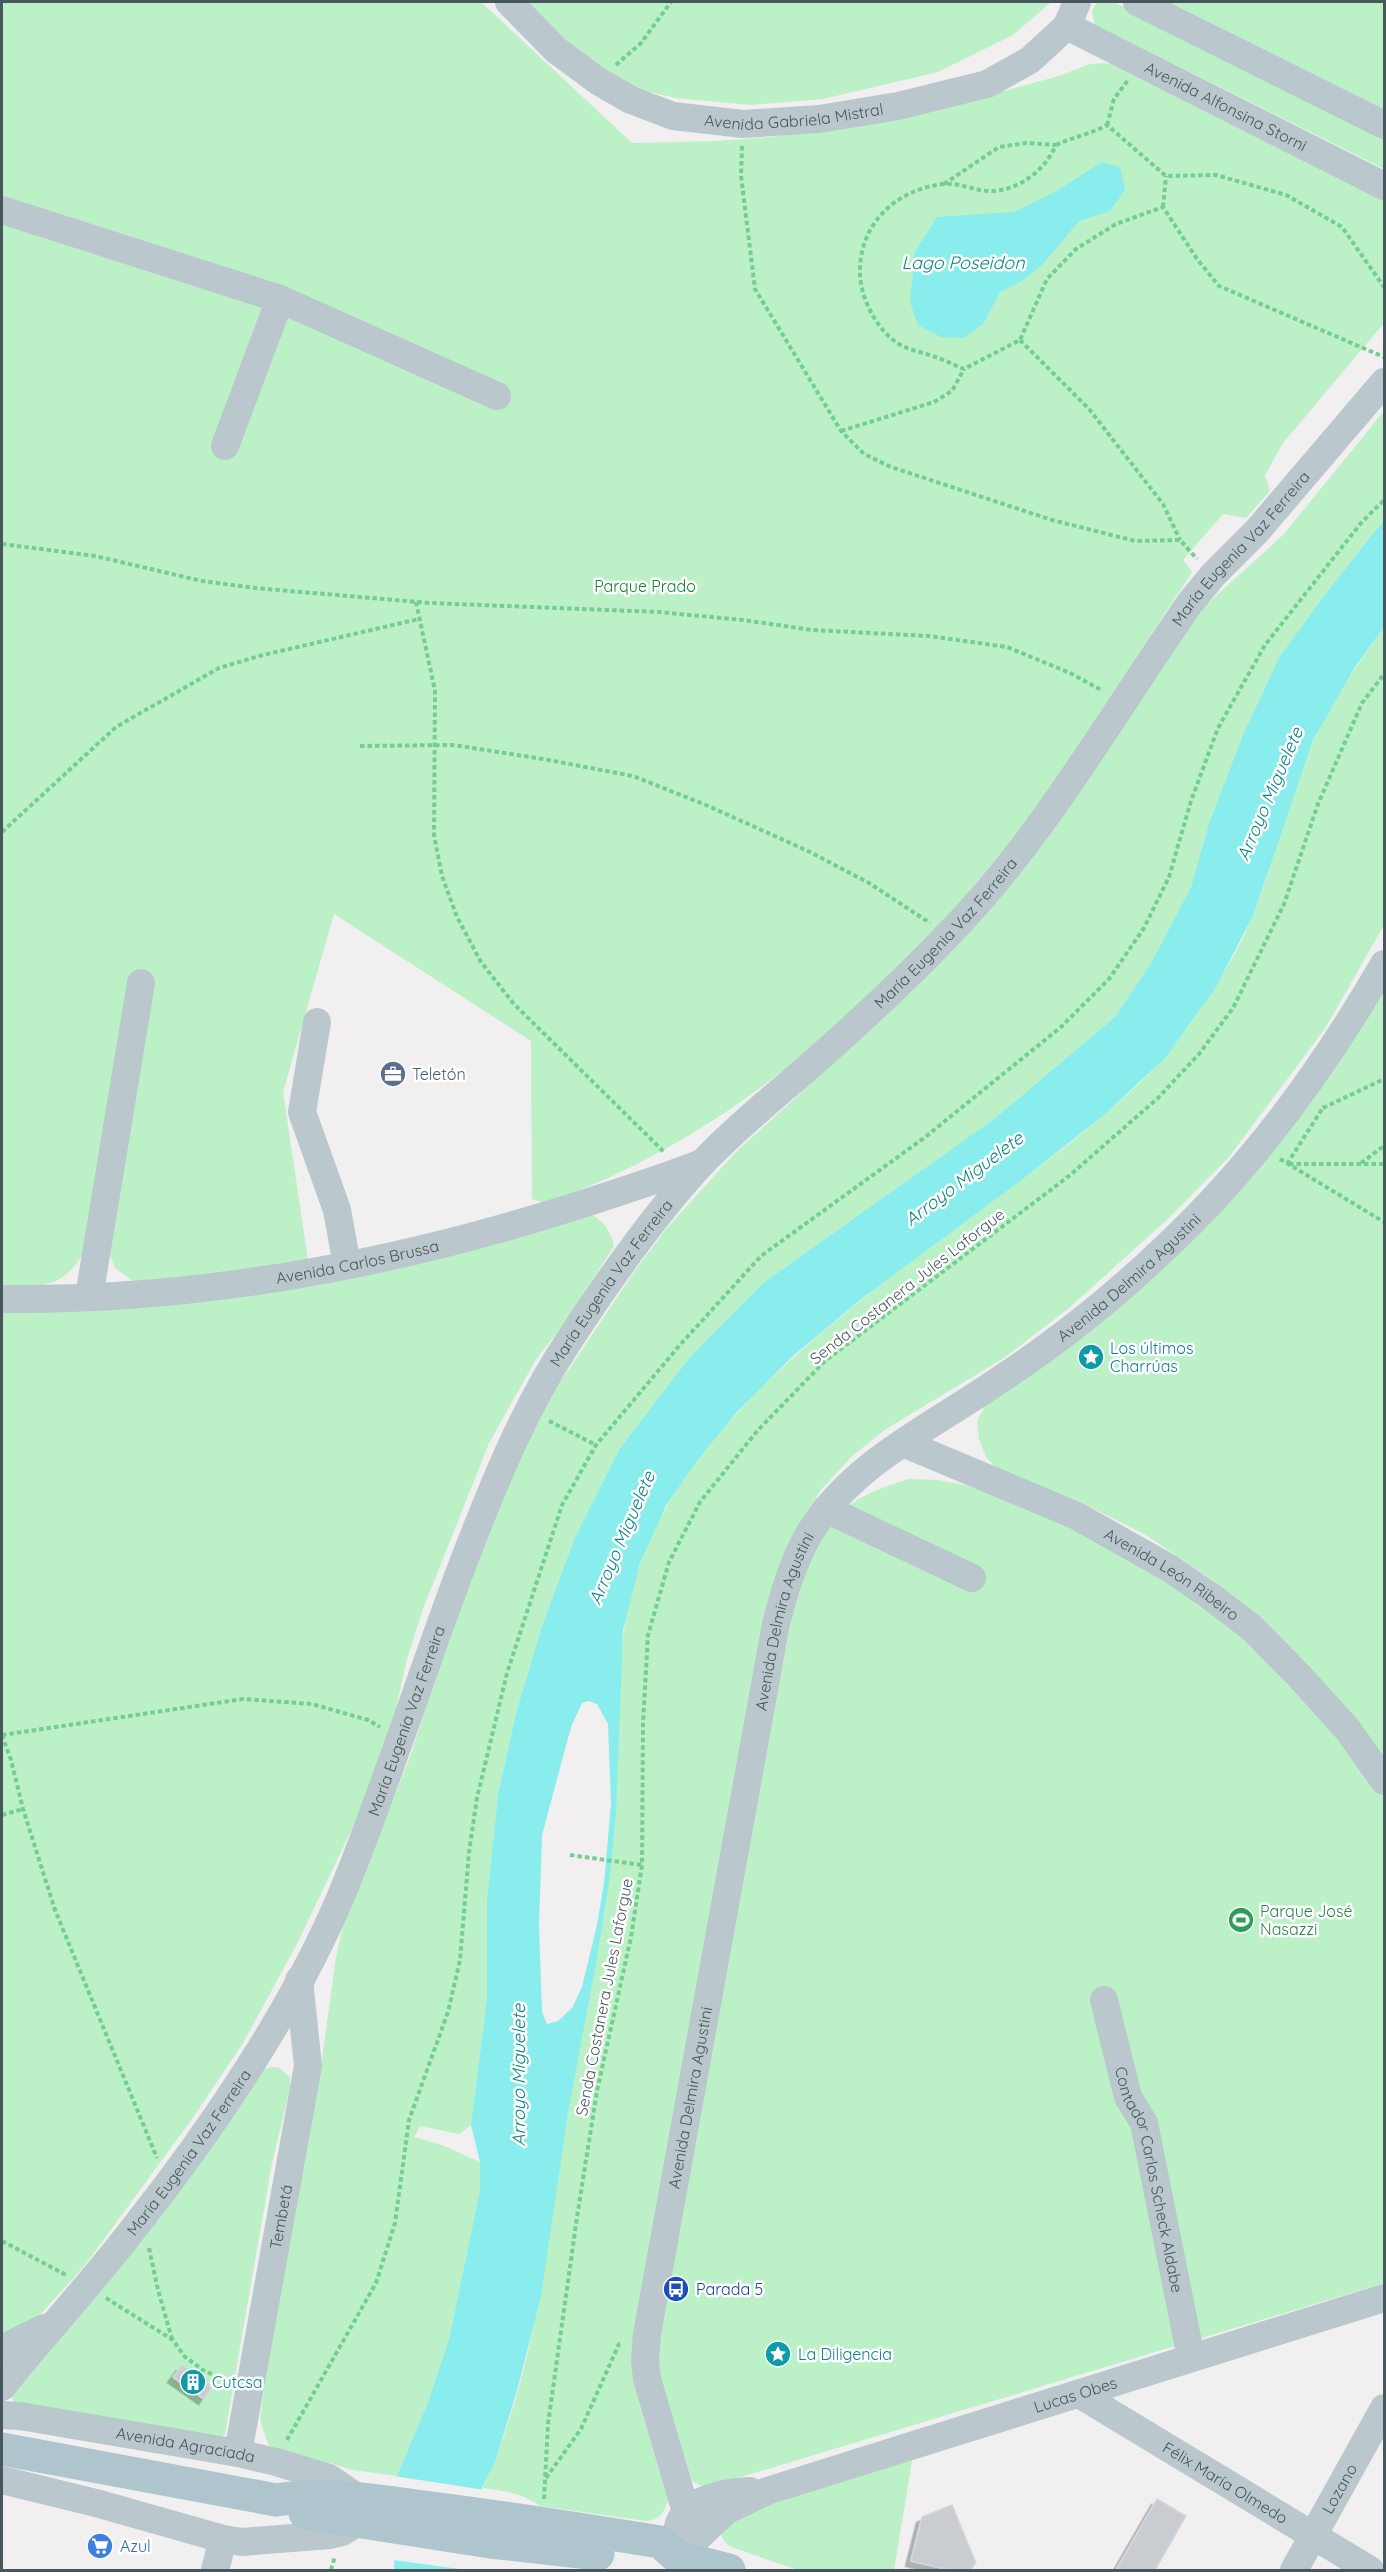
<svg xmlns="http://www.w3.org/2000/svg" width="1386" height="2572" viewBox="0 0 1386 2572" font-family="Quicksand,sans-serif">
	<style>
		.green { fill: #bcf0c6 }
		.water { fill: #89eced; fill-rule: evenodd }
		.pier { fill: #f1efef }
		.building { fill: #c9cdd2; stroke: #d3d7db; stroke-width: 1.5; filter: url(#shadow) }
		.lines { fill: none; stroke-linecap: round; stroke-linejoin: round }
		.path { stroke: #74ce90; stroke-width: 4; stroke-dasharray: 4.5 3; stroke-linecap: butt }
		.minor { stroke: #bac7cc; stroke-width: 28 }
		.major { stroke: #aec5ce; stroke-width: 33 }
		.labels { text-anchor: middle; stroke-width: 5; stroke-linejoin: round; paint-order: stroke }
		.street-label { font-size: 16px; fill: #47575d; stroke: #fff }
		.park-label { font-size: 16px; fill: #158036; stroke: #fff }
		.service-label { font-size: 16px; fill: #4e5e75; stroke: #fff; text-anchor: start }
		.culture-label { font-size: 16px; fill: #0d838f; stroke: #fff; text-anchor: start }
		.leisure-label { font-size: 16px; fill: #27864d; stroke: #fff; text-anchor: start }
		.transit-label { font-size: 16px; fill: #164399; stroke: #fff; text-anchor: start }
		.shop-label { font-size: 16px; fill: #366cbe; stroke: #fff; text-anchor: start }
		.water-label { font-size: 18px; font-style: italic; fill: #0c8486; stroke: #fff }
	</style>
	<defs>
		<filter id="shadow"><feDropShadow dx="-5.5" dy="5.5" stdDeviation="0" flood-color="#0004"/></filter>
	</defs>
	<rect width="100%" height="100%" fill="#f1efef"/>
	<g class="green">
		<path d="M2,2H481L632,143L719,141L771,137L924,113L1059,76L1090,64L1105,63L1124,67L1384,199V323L1283,443L1265,475L1270,491L1246,518L1223,514L1183,560L1192,572L1187,580C1137,654 1090,732 1037,805C915,972 744,1134 546,1203L532,1199L531,1041L334,914L283,1092L308,1260L222,1274L133,1281L115,1268L110,1256L88,1244C66,1289 46,1285 2,1288Z"/>
		<path d="M529,2H1051L1013,35L938,72L823,99L750,105L676,98L633,88L585,57L539,16Z"/>
		<path d="M1097,2H1114L1384,139V169L1094,24L1092,11Z"/>
		<path d="M1165,2H1384V111Z"/>
		<path d="M1384,411V522L1374,532L1324,596L1280,656L1244,732L1209,823L1191,887L1151,963L1115,1017L994,1119L763,1283L690,1357L620,1448L575,1537L542,1626L517,1709L498,1795L487,1898V1998L471,2125L459,2134L420,2126L414,2137L442,2145L480,2162V2190L449,2339L428,2402L397,2476L353,2470L330,2463L325,2468L276,2450L268,2444L260,2419L270,2347L322,2059L336,1957L343,1925L412,1752L449,1630L514,1468L555,1390L636,1269L667,1228L736,1152L891,1011L1207,604L1284,534Z"/>
		<path d="M1384,627V925L1326,1027L1229,1157L1169,1218L1069,1308L1004,1358L886,1429L852,1456L820,1491L792,1537L658,2200L634,2330L637,2395L668,2500C664,2513 660,2520 646,2521L540,2506C521,2493 505,2491 483,2488C536,2373 547,2242 567,2118C584,2018 607,1919 615,1817C622,1731 610,1641 642,1559C667,1494 710,1439 759,1390C829,1321 908,1263 987,1205C1048,1160 1111,1115 1163,1059C1173,1049 1180,1036 1189,1025C1214,990 1239,952 1254,912C1277,855 1287,792 1315,737C1334,698 1359,662 1384,627Z"/>
		<path d="M1384,983V1762L1263,1624L1209,1578L1146,1535L1081,1502L997,1469L986,1457L979,1439L977,1421L988,1401L1114,1305Z"/>
		<path d="M586,1211C602,1220 610,1228 614,1246L565,1322L535,1361L489,1443L423,1609L407,1659L393,1723L367,1797L297,1944L243,2043L192,2119L85,2265L40,2315L2,2340V1308L86,1306Z"/>
		<path d="M908,1479L938,1480L965,1485L1014,1502L1069,1525L1187,1592L1248,1642L1356,1759L1384,1798V2283L731,2480L702,2486L688,2479L656,2373L660,2313L791,1623C800,1587 817,1530 848,1506C866,1493 887,1486 908,1479Z"/>
		<path d="M272,2067H278L290,2077V2088L272,2163L225,2434L218,2439L14,2402L11,2395L264,2069Z"/>
		<path d="M911,2454L912,2461L894,2570H798L731,2547C718,2539 721,2530 726,2518Z"/>
	</g>
	<g class="water">
		<path d="M1102,162L1120,167L1125,190L1110,211L1079,221L1042,265L1020,282L1000,292L983,324L963,338L941,337L918,325L910,302L915,251L937,217L1014,212L1055,192Z"/>
		<path d="M1384,522V627L1355,667L1313,740L1253,916L1216,987L1166,1057L1103,1116L1024,1178L860,1300L793,1356L736,1413L696,1462L666,1506L640,1563L623,1630L616,1814L609,1883L596,1963L568,2113L541,2296L517,2391L495,2462L482,2488L464,2570H394L397,2476L428,2402L449,2339L480,2190V2162L471,2125L487,1998V1898L498,1795L517,1709L542,1626L575,1537L620,1448L690,1357L763,1283L994,1119L1115,1017L1151,963L1191,887L1209,823L1244,732L1280,656L1324,596L1374,532ZM589,1701L597,1704L608,1724L611,1804L604,1883L597,1925L582,1987L572,2008L558,2021L547,2024L542,2012L539,1926L542,1835L571,1727L582,1703Z"/>
	</g>
	<path class="pier" d="M394,2476L485,2490L467,2570L393,2560Z"/>
	<g class="building">
		<path d="M182,2365L212,2387L204,2399L173,2377Z"/>
		<path d="M1157,2499L1186,2516L1155,2570H1116Z"/>
		<path d="M952,2505L976,2563L970,2570H950L911,2561L922,2517Z"/>
	</g>
	<g class="lines">
		<g class="path">
			<path d="M616,65L641,43L671,2"/>
			<path d="M1107,125L1114,99L1128,80"/>
			<path d="M1056,145C1073,137 1091,134 1107,125L1166,176L1216,175L1286,195L1342,227L1384,287"/>
			<path d="M742,146L741,176L755,289L841,431L864,454L891,467L1052,520L1135,541L1180,540L1197,559"/>
			<path d="M944,184L999,147L1026,143L1056,145C1045,170 1021,189 993,191C976,192 960,182 943,184C896,190 860,223 860,271C860,297 875,327 896,342C906,350 923,352 935,357C945,360 954,365 964,369L1020,340L1047,279L1076,249L1116,224L1163,207L1197,259L1219,286L1384,357"/>
			<path d="M1163,207L1166,176"/>
			<path d="M1020,340L1089,409L1163,504L1180,540"/>
			<path d="M841,431L934,402L952,391L964,369"/>
			<path d="M2,544L95,556L202,581L255,588L430,603L658,612L743,620L812,630L929,636L1007,647L1070,673L1103,691"/>
			<path d="M416,602L435,691L434,835L442,876L457,917L481,962L513,1003L665,1153"/>
			<path d="M360,746L453,745L543,759L633,776L706,805L808,851L869,883L930,923"/>
			<path d="M2,832L116,727L219,668L263,655L419,619"/>
			<path d="M1323,1108L1384,1079"/>
			<path d="M1280,1159L1384,1222"/>
			<path d="M1361,1163L1384,1146"/>
			<path d="M1287,1164L1324,1106"/>
			<path d="M1289,1164H1384"/>
			<path d="M549,1421L596,1445"/>
			<path d="M2,1735L11,1760L23,1809L55,1910L157,2158"/>
			<path d="M2,1735L243,1699L312,1704L368,1720L380,1727"/>
			<path d="M2,1815L23,1809"/>
			<path d="M570,1855L642,1865"/>
			<path d="M2,2241L68,2276"/>
			<path d="M149,2248L158,2290L172,2339"/>
			<path d="M106,2298L173,2340L184,2356L203,2370L229,2382"/>
			<path d="M287,2440L376,2283L395,2223L409,2120L448,2012L460,1960L469,1852L477,1798L507,1673L562,1505L596,1445L679,1346L761,1256L924,1138L1061,1027L1109,979L1144,928L1169,877L1191,801L1218,728L1265,645L1361,523L1384,500"/>
			<path d="M546,2478L581,2429L619,2344L622,2343"/>
			<path d="M544,2499L548,2424L577,2217L597,2091L631,1937L642,1865L643,1723L648,1635L669,1562L700,1502L758,1430L825,1361L1069,1176L1158,1098L1199,1054L1233,1008L1284,904L1318,804L1362,703L1384,674"/>
			<path d="M331,2570L335,2556"/>
		</g>
		<g class="minor">
			<path id="s1" d="M509,2L556,50L598,81L631,100L673,116L743,124L819,119L898,106L987,84L1030,60L1067,26L1077,2"/>
			<path d="M1137,2L1384,125"/>
			<path id="s2" d="M1067,26L1384,186"/>
			<path d="M2,210L280,299L497,396"/>
			<path d="M225,446L280,299"/>
			<path d="M317,1022L302,1112L337,1210L347,1265"/>
			<path d="M89,1297L141,983"/>
			<path id="s3" d="M2,1299C195,1301 390,1265 573,1207C617,1193 660,1179 702,1163"/>
			<path id="s4" d="M903,1443L1077,1516L1169,1568L1210,1596L1252,1628L1300,1677L1348,1730L1384,1781"/>
			<path d="M826,1509L972,1578"/>
			<path id="s5" d="M1104,2000L1128,2097L1144,2123L1191,2358"/>
			<path d="M2,2349L44,2328"/>
			<path id="s6" d="M2,2387C45,2333 92,2283 134,2228C211,2131 293,2010 341,1896C387,1785 422,1670 465,1558C494,1483 524,1409 568,1342C607,1282 657,1211 706,1159C736,1128 770,1100 803,1072C852,1029 901,984 946,937C1043,838 1111,716 1190,603L1213,575L1257,531L1384,382"/>
			<path id="s7" d="M1079,2394L1370,2570"/>
			<path id="s8" d="M2,2415L20,2416L238,2453L276,2462L329,2478L360,2499"/>
			<path id="s9" d="M238,2453L308,2066L299,1980"/>
			<path d="M2,2480L96,2503L223,2539L242,2542L330,2535L342,2532L357,2523"/>
			<path id="s10" d="M686,2512L647,2379L645,2360L647,2334L776,1624C784,1593 793,1562 809,1534C852,1462 935,1425 1001,1379C1060,1340 1115,1296 1166,1247C1254,1165 1324,1068 1384,964"/>
			<path d="M678,2527C685,2499 725,2492 750,2491"/>
			<path id="s11" d="M677,2557L727,2510L767,2491L1384,2298"/>
			<path d="M215,2570L223,2539"/>
			<path id="s12" d="M1294,2570L1384,2408"/>
		</g>
		<g class="major">
			<path d="M2,2449L276,2500C322,2492 370,2500 417,2506C498,2516 579,2529 660,2542L677,2557L729,2570"/>
			<path d="M305,2513L490,2542L598,2554"/>
		</g>
	</g>
	<defs>
		<g id="office-disc" transform="scale(1.35)"><circle r="9.5" fill="#5c6f8a" stroke="#fff"/><path d="M-6-3h4V-5.5h4V-3h4V5H-6ZM-1-4.5V-3h2v-1.5ZM-6 0V1H6V0Z" fill="#fff"/></g>
		<g id="sight-disc" transform="scale(1.35)"><circle r="9.5" fill="#0f9aa8" stroke="#fff"/><path d="M0-6L1.8-2.2L6-1.7L2.9 1.2L3.7 5.4L0 3.3L-3.7 5.4L-2.9 1.2L-6-1.7L-1.8-2.2Z" fill="#fff"/></g>
		<g id="stadium-disc" transform="scale(1.35)"><circle r="9.5" fill="#2e9e5b" stroke="#fff"/><path d="M0-5a6.5 5 0 1 0 0 10a6.5 5 0 1 0 0-10ZM-3.5-1.8h7v3.6h-7Z" fill="#fff"/></g>
		<g id="bus-disc" transform="scale(1.35)"><circle r="9.5" fill="#1a4fb4" stroke="#fff"/><path d="M-5-6H5V4H4V6H2V4H-2V6H-4V4H-5ZM-3.5-4V0h7V-4ZM-3.5 1.2v1.5H-2V1.2ZM2 1.2v1.5H3.5V1.2Z" fill="#fff"/></g>
		<g id="building-disc" transform="scale(1.35)"><circle r="9.5" fill="#0f9aa8" stroke="#fff"/><path d="M-4-6H4V6H1V3H-1V6H-4ZM-2.5-4.3h1.7v1.8h-1.7ZM.8-4.3h1.7v1.8H.8ZM-2.5-1h1.7V.8h-1.7ZM.8-1h1.7V.8H.8Z" fill="#fff"/></g>
		<g id="supermarket-disc" transform="scale(1.35)"><circle r="9.5" fill="#3f7fe0" stroke="#fff"/><path d="M-6-5.5h2.5l.6 2H6L4.5 2H-2.5L-4.4-4H-6ZM-1.5 3.2a1.3 1.3 0 1 0 .1 0ZM3 3.2a1.3 1.3 0 1 0 .1 0Z" fill="#fff"/></g>
	</defs>
	<g fill-rule="evenodd">
		<use href="#office-disc" x="393" y="1074"/>
		<use href="#sight-disc" x="1091" y="1357"/>
		<use href="#stadium-disc" x="1241" y="1920"/>
		<use href="#bus-disc" x="676" y="2289"/>
		<use href="#sight-disc" x="778" y="2354"/>
		<use href="#building-disc" x="193" y="2382"/>
		<use href="#supermarket-disc" x="100" y="2546"/>
	</g>
	<g class="labels">
		<g class="street-label">
			<text dy="6" stroke="none"><textPath href="#s2" startOffset="178">Avenida Alfonsina Storni</textPath></text>
			<text dy="6" stroke="none"><textPath href="#s1" startOffset="324">Avenida Gabriela Mistral</textPath></text>
			<text dy="6" stroke="none"><textPath href="#s6" startOffset="2244">María Eugenia Vaz Ferreira</textPath></text>
			<text dy="6" stroke="none"><textPath href="#s6" startOffset="1758">María Eugenia Vaz Ferreira</textPath></text>
			<text dy="6" stroke="none"><textPath href="#s3" startOffset="358">Avenida Carlos Brussa</textPath></text>
			<text dy="6" stroke="none"><textPath href="#s10" startOffset="1414">Avenida Delmira Agustini</textPath></text>
			<text dy="6" stroke="none"><textPath href="#s6" startOffset="1272">María Eugenia Vaz Ferreira</textPath></text>
			<text transform="translate(907 1286) rotate(-38)" y="6">Senda Costanera Jules Laforgue</text>
			<text dy="6" stroke="none"><textPath href="#s4" startOffset="300">Avenida León Ribeiro</textPath></text>
			<text dy="6" stroke="none"><textPath href="#s10" startOffset="910">Avenida Delmira Agustini</textPath></text>
			<text dy="6" stroke="none"><textPath href="#s6" startOffset="786">María Eugenia Vaz Ferreira</textPath></text>
			<text transform="translate(604 1997) rotate(-79)" y="6">Senda Costanera Jules Laforgue</text>
			<text dy="6" stroke="none"><textPath href="#s10" startOffset="424">Avenida Delmira Agustini</textPath></text>
			<text dy="6" stroke="none"><textPath href="#s6" startOffset="300">María Eugenia Vaz Ferreira</textPath></text>
			<text dy="6" stroke="none"><textPath href="#s5" startOffset="186">Contador Carlos Scheck Aldabe</textPath></text>
			<text dy="6" stroke="none"><textPath href="#s9" startOffset="240">Tembetá</textPath></text>
			<text dy="6" stroke="none"><textPath href="#s11" startOffset="436">Lucas Obes</textPath></text>
			<text dy="6" stroke="none"><textPath href="#s8" startOffset="186">Avenida Agraciada</textPath></text>
			<text dy="6" stroke="none"><textPath href="#s7" startOffset="171">Félix María Olmedo</textPath></text>
			<text dy="6" stroke="none"><textPath href="#s12" startOffset="93">Lozano</textPath></text>
		</g>
		<g class="park-label">
			<text x="645" y="592">Parque Prado</text>
		</g>
		<g class="service-label">
			<text x="412" y="1080">Teletón</text>
		</g>
		<g class="culture-label">
			<text x="1110" y="1354">Los últimos<tspan x="1110" dy="18">Charrúas</tspan></text>
			<text x="798" y="2360">La Diligencia</text>
			<text x="212" y="2388">Cutcsa</text>
		</g>
		<g class="leisure-label">
			<text x="1260" y="1917">Parque José<tspan x="1260" dy="18">Nasazzi</tspan></text>
		</g>
		<g class="transit-label">
			<text x="696" y="2295">Parada 5</text>
		</g>
		<g class="shop-label">
			<text x="120" y="2552">Azul</text>
		</g>
		<g class="water-label">
			<text x="963" y="269">Lago Poseidon</text>
			<text transform="translate(1270 794) rotate(-67)" y="6">Arroyo Miguelete</text>
			<text transform="translate(964 1179) rotate(-37)" y="6">Arroyo Miguelete</text>
			<text transform="translate(622 1538) rotate(-67)" y="6">Arroyo Miguelete</text>
			<text transform="translate(519 2075) rotate(-90)" y="6">Arroyo Miguelete</text>
		</g>
	</g>
	<rect width="1386" height="2572" fill="none" stroke="#47575d" stroke-width="6"/>
</svg>
